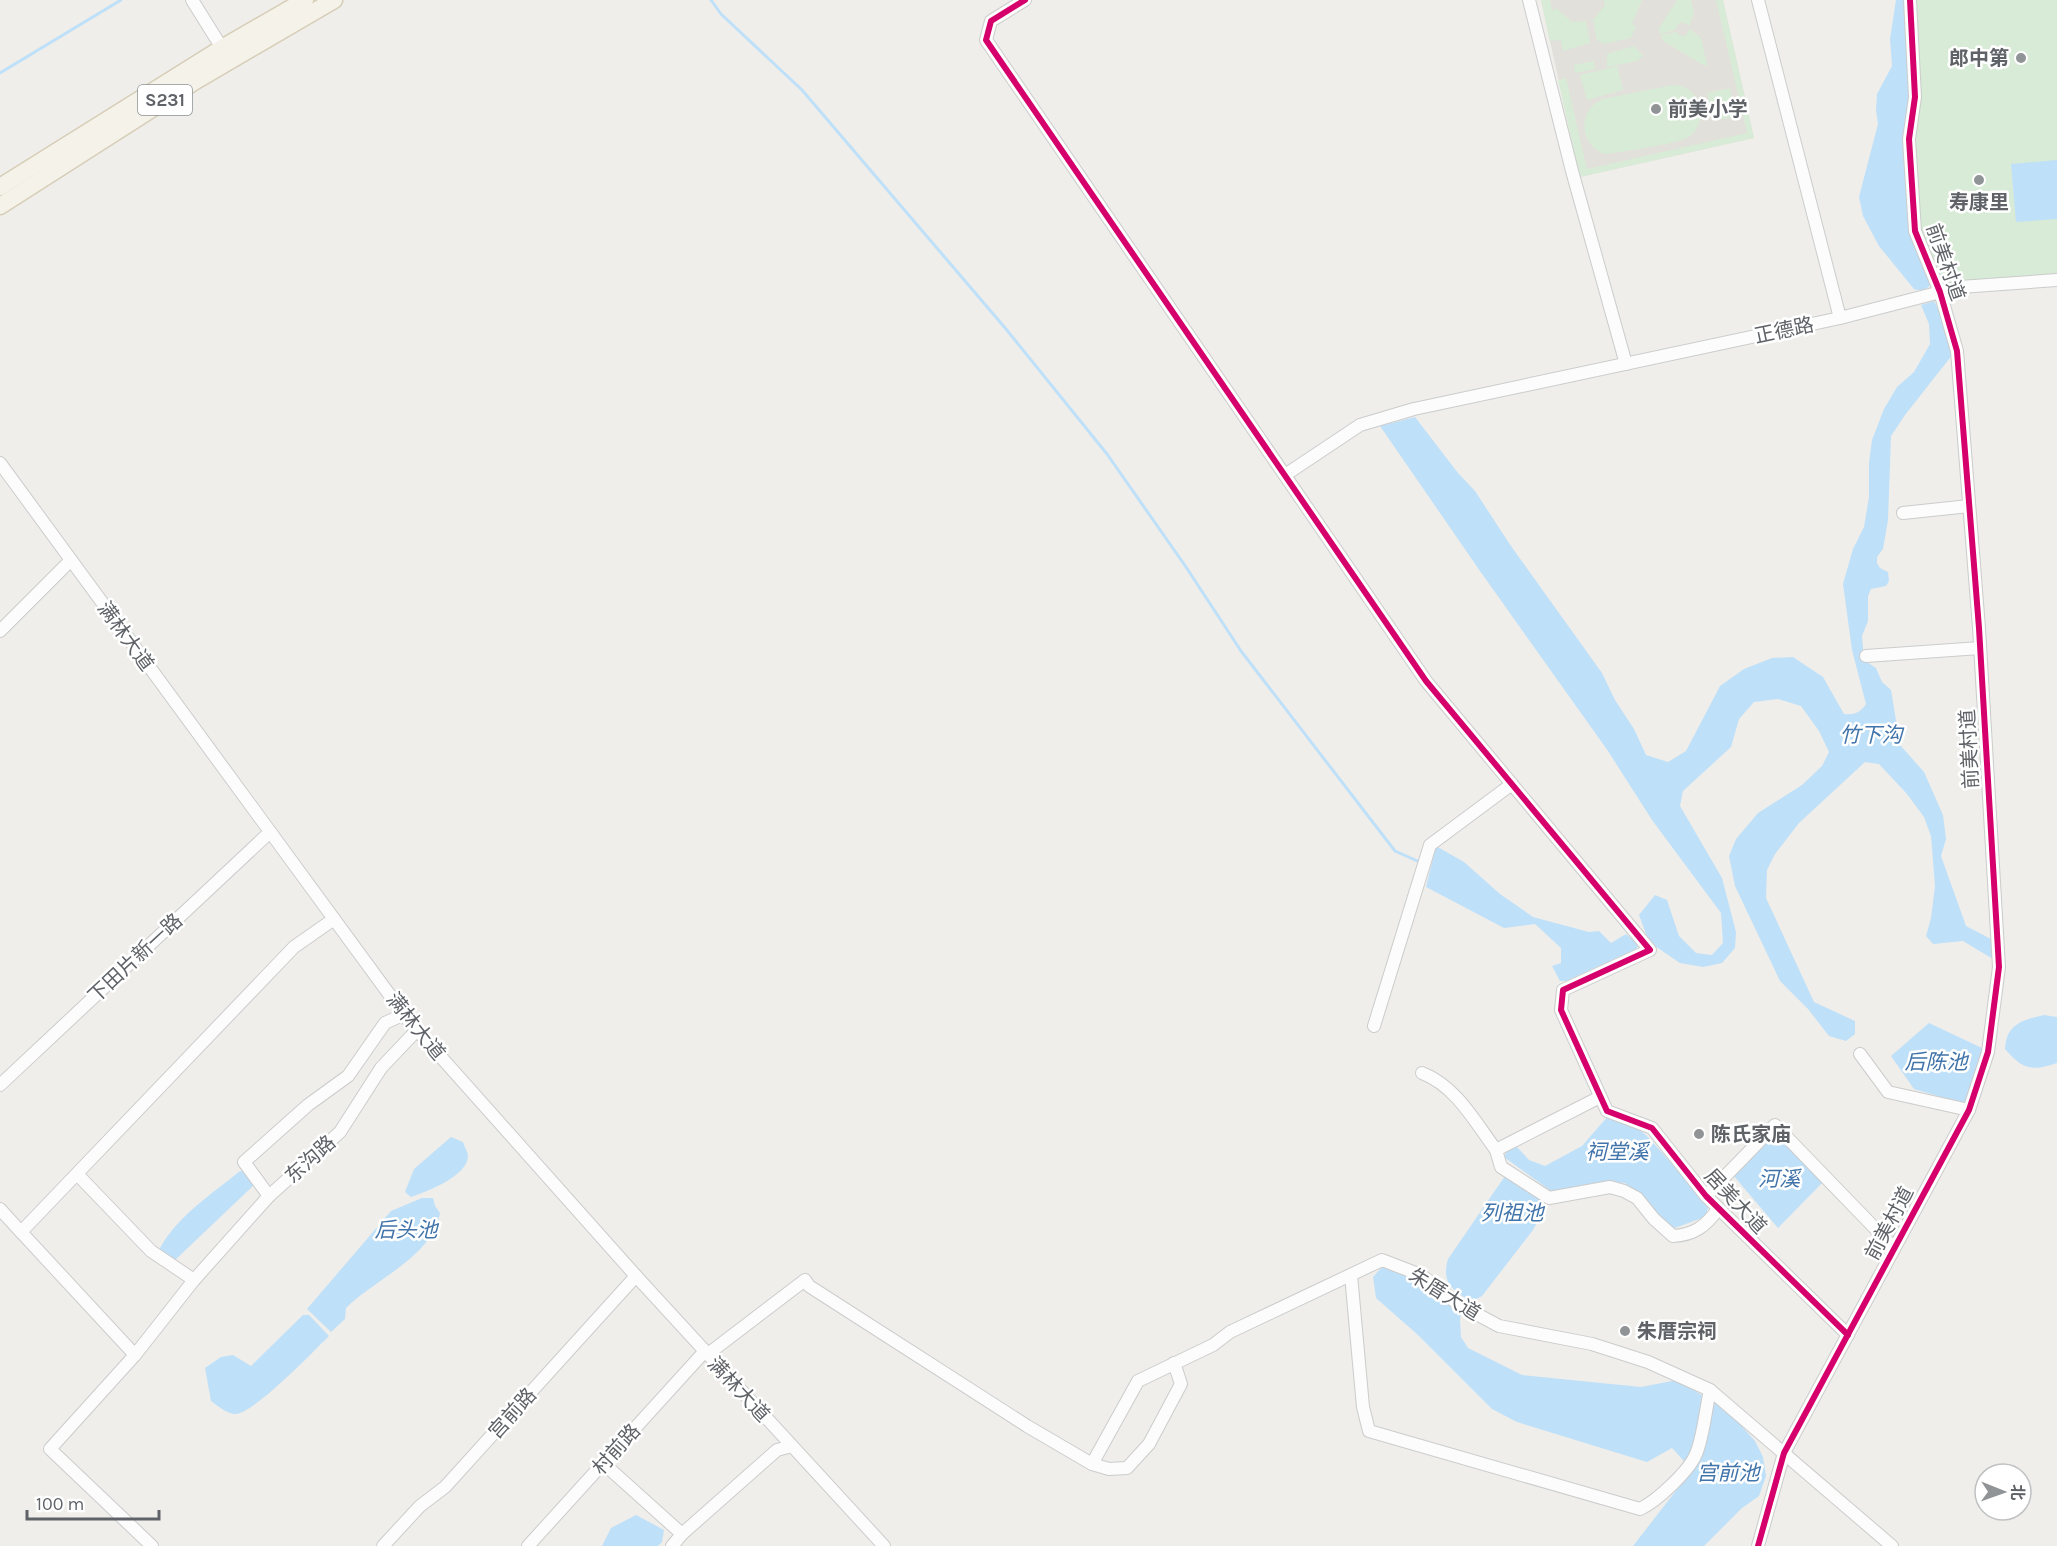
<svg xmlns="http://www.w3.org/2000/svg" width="2057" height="1546" viewBox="0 0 2057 1546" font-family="Karla,'Noto Sans SC',sans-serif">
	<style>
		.education { fill: #e2e0da }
		.green { fill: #d8ebd6 }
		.water { fill: #bfe0f9 }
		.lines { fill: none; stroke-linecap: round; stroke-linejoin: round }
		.stream { stroke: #bfe0f9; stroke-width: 3 }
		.minor-casing { stroke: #cbcccc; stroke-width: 14 }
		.major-casing { stroke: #d7ceb8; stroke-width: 19 }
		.minor { stroke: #fdfcfc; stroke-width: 12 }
		.major { stroke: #f4f2e9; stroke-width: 16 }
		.cycleway-casing { stroke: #fff; stroke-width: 10 }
		.cycleway { stroke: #d6006c; stroke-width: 6 }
		.poi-dot { fill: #919496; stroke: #fff; stroke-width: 2 }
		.labels { text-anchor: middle; stroke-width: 5; stroke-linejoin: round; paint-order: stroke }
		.shield { fill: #fff; stroke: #8f9295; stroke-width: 1.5 }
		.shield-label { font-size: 18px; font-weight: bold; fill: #5f6368 }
		.poi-label { font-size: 20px; font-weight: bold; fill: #5f6368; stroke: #fff; text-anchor: start }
		.street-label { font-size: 20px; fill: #5f6368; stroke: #fff }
		.water-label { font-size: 21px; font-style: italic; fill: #4174aa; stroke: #fff }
	</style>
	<rect width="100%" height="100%" fill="#efeeea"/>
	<path class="education" d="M1541,0H1723L1754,138L1580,177Z"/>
	<g class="green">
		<path d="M1541,0H1550L1552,10L1557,9L1572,22L1586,21L1590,43L1563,51L1561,40L1550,41Z"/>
		<path d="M1604,0H1642L1632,24L1636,26L1631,38L1604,44L1597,40L1593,20L1605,5Z"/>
		<path d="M1677,0H1691L1694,13L1689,26L1682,22L1678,24L1675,30L1660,34L1659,28Z"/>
		<path d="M1716,0H1723L1754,138L1580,177L1558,80L1566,78L1587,169L1747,133Z"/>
		<path d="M1914,0H2057V286L1949,294L1934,270L1918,226L1913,140Z"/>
		<path d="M1690,29L1701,38L1707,65L1705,66L1663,41L1661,35L1676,32L1681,36H1685Z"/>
		<path d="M1634,46L1643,56L1637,61L1607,67V54Z"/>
		<path d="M1594,61L1595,69L1575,73L1574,65Z"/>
		<path d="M1617,66L1623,90L1587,100L1580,75Z"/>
		<path d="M1673,85C1702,85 1711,124 1687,138C1679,143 1618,153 1605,154C1579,146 1577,109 1603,99Z"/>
		<path d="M1730,88L1736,116L1713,121L1707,93Z"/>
	</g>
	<g class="water">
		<path d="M1896,0H1907L1912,102L1905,121V143L1910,232L1930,285C1927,290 1919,291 1914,289L1879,246L1863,216L1859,197L1878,124L1876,110L1877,94L1892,66L1890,39Z"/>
		<path d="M2057,160V219L2016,222L2011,164Z"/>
		<path d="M1934,301L1941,315L1953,354L1905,415L1891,436L1888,520L1883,549L1877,557V563L1880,568L1888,572L1889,581L1886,586L1871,589L1868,596V621L1862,636L1864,660L1876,668L1882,682L1891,690L1900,745L1924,772L1943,815L1946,839L1941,856L1966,926L1991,939L1993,959L1963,941L1933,944L1926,936L1931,918L1935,886L1931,836L1924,817L1907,794L1879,764L1865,762L1799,823L1775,854L1767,870L1766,898L1814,1002L1855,1021V1034L1846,1041L1829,1036L1808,1009L1780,981L1735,886L1729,856L1736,839L1758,813L1802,785L1822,766L1829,752L1819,731L1801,706L1778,699L1754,702L1739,719L1731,747L1683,791L1680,806L1722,878L1736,932L1735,948L1722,963L1703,967L1680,963L1649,942L1639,915L1655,895L1667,900L1679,936L1696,953L1712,955L1723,943L1721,913L1652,820L1608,751L1480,571L1380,426L1415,417L1458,473L1475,491L1511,546L1602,673L1615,700L1634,729L1646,755L1668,762L1686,751L1720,686L1744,669L1772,658L1793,657L1823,677L1844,714C1854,715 1860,713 1866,704L1852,650L1843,584L1853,549L1864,527L1869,497V463L1872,440L1884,409L1897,387L1914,372L1930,344L1929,324L1921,305Z"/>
		<path d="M1436,846L1464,862L1500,894L1533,917L1589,932L1599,931L1611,943L1626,934L1639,945L1636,949L1566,981H1560L1552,966L1561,963V948L1535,924L1504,928L1426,887Z"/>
		<path d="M2044,1015L2057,1017V1063C2032,1072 2022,1069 2005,1049C2006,1024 2022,1020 2044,1015Z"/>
		<path d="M1929,1023L1984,1049L1965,1104L1914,1089L1891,1056Z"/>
		<path d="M1609,1115L1636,1127L1647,1136L1709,1205L1705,1217L1672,1229L1625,1183L1607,1182L1551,1191L1504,1157L1507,1151L1517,1147L1529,1160L1545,1166L1582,1146Z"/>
		<path d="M1776,1130L1824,1181L1778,1228L1733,1175Z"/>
		<path d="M451,1137L463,1142C464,1146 468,1152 468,1156C468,1176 426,1192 411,1197L405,1192L414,1169Z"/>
		<path d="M240,1171L246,1172L254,1185L174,1261L159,1250C176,1217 212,1194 240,1171Z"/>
		<path d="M1505,1176L1541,1199L1544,1210L1533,1230L1482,1296L1471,1302C1453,1289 1441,1284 1448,1259Z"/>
		<path d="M422,1198H433L435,1206L440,1213C432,1257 375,1279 346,1308L345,1319L331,1332L307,1309L391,1211Z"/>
		<path d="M1382,1267L1419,1278L1461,1312L1460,1320L1461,1337L1468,1348L1522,1375L1641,1387L1677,1380L1728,1411L1755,1441L1763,1457L1766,1476L1759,1496L1742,1508L1704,1546H1633L1692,1470L1672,1448L1647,1462L1517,1422L1492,1409L1418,1335L1376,1298L1373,1277Z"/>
		<path d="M303,1315H309L329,1336C314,1351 254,1413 236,1414C227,1414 218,1406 211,1401L205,1368L221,1357L233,1355L251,1366Z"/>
		<path d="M636,1515L664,1530L662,1542L658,1546H602L611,1528Z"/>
	</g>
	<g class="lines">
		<g class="stream">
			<path d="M711,0L721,14L802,90L1006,329L1107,454L1186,567L1241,651L1395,851L1422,863"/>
			<path d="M0,73L121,0"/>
		</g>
		<g class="minor-casing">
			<g id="minor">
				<path d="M192,0L222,48"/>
				<path d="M1025,0L991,21L986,40L1426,681L1650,950L1563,990L1561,1010L1607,1111L1652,1128L1706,1196L1848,1335"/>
				<path d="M1529,0L1572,171L1626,364"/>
				<path d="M1758,0L1840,318"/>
				<path d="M0,463L408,1020L636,1276L884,1546"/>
				<path d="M1285,475L1360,425L1414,409L1840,318L1960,287L2057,280"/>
				<path d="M1903,513L1969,506"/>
				<path d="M0,631L71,560"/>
				<path d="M1866,656L1980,648"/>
				<path d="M334,919L294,947L21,1232L135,1355L194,1280L269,1196L340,1132L381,1068L417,1030"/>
				<path d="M1374,1026L1430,845L1512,784"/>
				<path d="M1860,1054L1888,1092L1969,1110"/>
				<path d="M1422,1073C1456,1086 1475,1122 1496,1150"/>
				<path d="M0,1085L270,832"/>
				<path d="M1600,1097L1496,1150L1501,1167L1549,1198L1610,1187L1624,1191L1637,1198L1654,1219L1673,1236C1694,1235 1706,1226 1718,1209"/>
				<path d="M77,1174L151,1251L194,1280"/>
				<path d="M269,1196L244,1162L308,1105L348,1076L385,1023L404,1014"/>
				<path d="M1706,1196L1775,1125L1894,1248"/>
				<path d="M0,1209L21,1232"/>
				<path d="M1351,1275L1363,1407L1369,1431L1640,1509C1657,1501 1689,1471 1696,1454C1703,1438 1706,1408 1710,1390"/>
				<path d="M708,1354L805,1280L809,1286L1027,1426L1092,1464L1138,1381L1213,1345L1230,1332L1382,1260L1421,1275L1458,1304L1499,1326L1592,1344L1648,1362L1710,1390L1892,1546"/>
				<path d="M135,1355L50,1449L152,1546"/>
				<path d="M603,1463L682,1534L777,1450L792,1446"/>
				<path d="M1092,1464L1109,1469L1127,1468L1149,1444L1181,1384L1174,1363"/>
				<path d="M383,1546L420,1506L445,1487L636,1276"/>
				<path d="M528,1546L705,1351"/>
				<path d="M672,1546L682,1534"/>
				<path d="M1758,1546L1784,1453L1969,1110L1988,1052L1999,967L1979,628L1957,351L1940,292L1915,231L1909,139L1915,97L1910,0"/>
			</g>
		</g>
		<g class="major-casing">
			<g id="major">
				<path d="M0,187L222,48L305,0"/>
				<path d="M0,206L197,80L334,0"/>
			</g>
		</g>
		<use href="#minor" class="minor"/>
		<use href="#major" class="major"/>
		<g class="cycleway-casing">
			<g id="cycleway">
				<path d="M1025,0L991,21L986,40L1426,681L1650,950L1563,990L1561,1010L1607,1111L1652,1128L1706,1196L1848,1335"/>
				<path d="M1758,1546L1784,1453L1969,1110L1988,1052L1999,967L1979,628L1957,351L1940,292L1915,231L1909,139L1915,97L1910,0"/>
			</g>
		</g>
		<use href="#cycleway" class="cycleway"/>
	</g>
	<g class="poi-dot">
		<circle cx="2021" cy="58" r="6"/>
		<circle cx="1656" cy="109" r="6"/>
		<circle cx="1979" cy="180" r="6"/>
		<circle cx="1699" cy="1134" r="6"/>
		<circle cx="1625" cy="1331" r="6"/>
	</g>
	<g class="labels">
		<rect class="shield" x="138" y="85" width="54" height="30" rx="4.5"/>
		<g class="shield-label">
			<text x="165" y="106">S231</text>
		</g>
		<g class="poi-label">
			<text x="2009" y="65" text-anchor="end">郎中第</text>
			<text x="1668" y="116">前美小学</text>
			<text x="1979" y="209" text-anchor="middle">寿康里</text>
			<text x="1711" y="1141">陈氏家庙</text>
			<text x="1637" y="1338">朱厝宗祠</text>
		</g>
		<g class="street-label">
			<text transform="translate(1946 262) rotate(71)" y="7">前美村道</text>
			<text transform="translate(1784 330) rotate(-12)" y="7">正德路</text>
			<text transform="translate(126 636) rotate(54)" y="7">满林大道</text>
			<text transform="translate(1969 749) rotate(-93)" y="7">前美村道</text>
			<text transform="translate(135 958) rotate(-43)" y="7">下田片新一路</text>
			<text transform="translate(416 1026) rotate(51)" y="7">满林大道</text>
			<text transform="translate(310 1159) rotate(-42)" y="7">东沟路</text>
			<text transform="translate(1736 1201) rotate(47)" y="7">居美大道</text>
			<text transform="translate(1889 1223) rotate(-62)" y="7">前美村道</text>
			<text transform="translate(1445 1294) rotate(32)" y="7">朱厝大道</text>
			<text transform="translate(739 1389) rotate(47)" y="7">满林大道</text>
			<text transform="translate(512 1413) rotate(-48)" y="7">宫前路</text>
			<text transform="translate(616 1449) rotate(-48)" y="7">村前路</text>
		</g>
		<g class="water-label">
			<text x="1871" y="742">竹下沟</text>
			<text x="1936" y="1069">后陈池</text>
			<text x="1617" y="1159">祠堂溪</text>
			<text x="1779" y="1186">河溪</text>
			<text x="1512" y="1220">列祖池</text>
			<text x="406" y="1237">后头池</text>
			<text x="1728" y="1480">宫前池</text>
		</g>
	</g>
	<g transform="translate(2003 1492) rotate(91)"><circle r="28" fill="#ffffff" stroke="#bfc1c3" stroke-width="1.5"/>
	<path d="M0-4.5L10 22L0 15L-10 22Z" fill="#919496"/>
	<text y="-9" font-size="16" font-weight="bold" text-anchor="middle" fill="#5f6368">北</text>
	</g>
	<path d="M27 1510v9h132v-9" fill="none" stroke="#5f6368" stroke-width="3"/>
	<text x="36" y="1510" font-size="18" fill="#5f6368" stroke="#ffffff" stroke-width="4.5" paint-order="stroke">100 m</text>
</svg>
